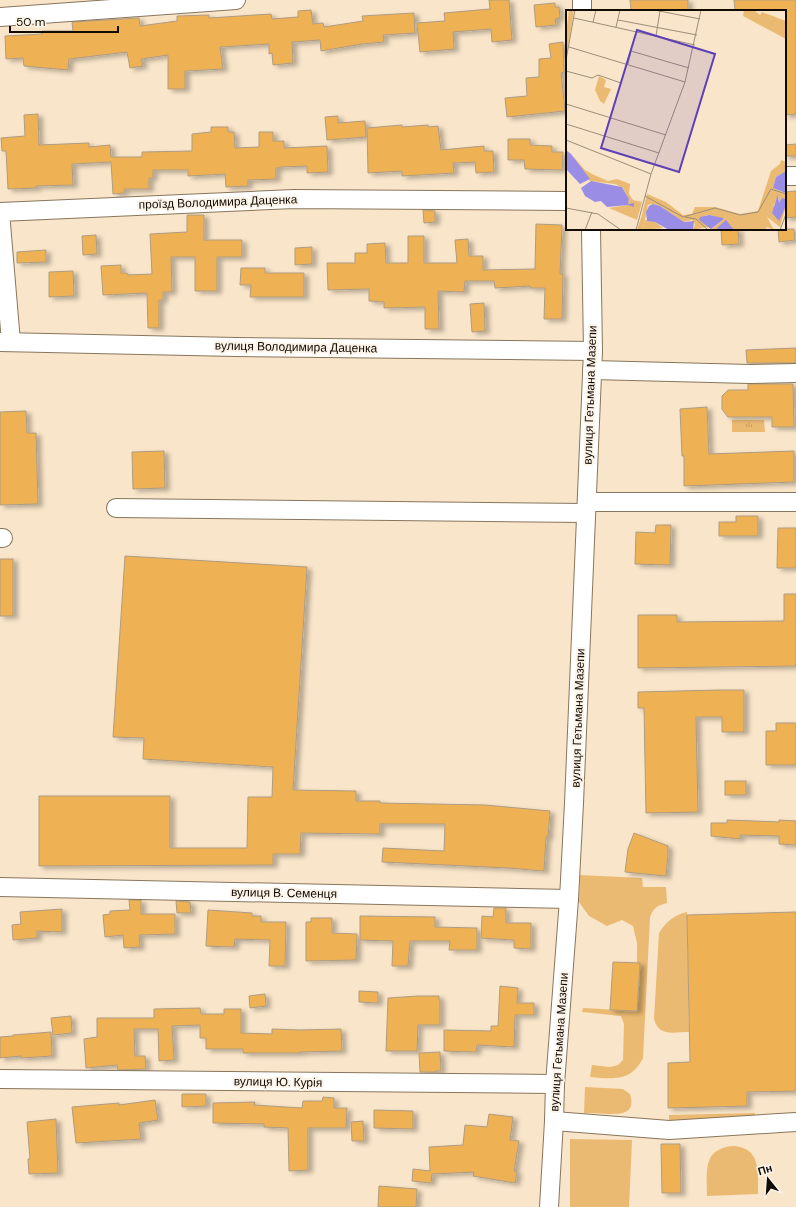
<svg xmlns="http://www.w3.org/2000/svg" width="796" height="1207" font-family="'DM Sans',sans-serif">
<defs>
<pattern id="park-tufts" width="24" height="20" patternUnits="userSpaceOnUse"><rect width="24" height="20" fill="#ebba72"/><path d="M3 7l-1-3M5 7V3M7 7l1-3M15 17l-1-3M17 17v-4M19 17l1-3" fill="none" stroke="#c89f61"/></pattern>
<filter id="shadow"><feDropShadow dx="4.5" dy="2.5" stdDeviation="2" flood-color="#0004"/></filter>
</defs>
<rect width="100%" height="100%" fill="#f9e5c9"/>
<g fill="#ebba72">
<path d="M 580,875 L 642,878 L 643,887 L 666,887 L 667,903 C 657,906 654,907 650,917 L 643,1058 C 631,1082 613,1079 590,1077 L 592,1065 L 610,1067 L 618,1065 L 623,1060 L 624,1024 L 621,1016 L 582,1012 L 583,1008 L 637,1011 L 640,964 L 637,963 L 637,943 L 633,926 L 622,920 L 607,926 L 589,916 L 579,902 Z"/>
<path d="M 687,912 L 689,1032 C 673,1032 659,1037 654,1019 L 659,933 C 666,922 674,915 687,912 Z"/>
<path d="M 585,1087 L 623,1089 L 630,1094 C 636,1114 622,1114 607,1114 C 600,1113 592,1113 584,1113 Z"/>
<path d="M 755,1113 L 755,1124 L 669,1124 L 669,1115 Z"/>
<path d="M 570,1139 L 632,1140 L 629,1207 L 570,1207 Z"/>
<path d="M 734,1146 C 737,1146 740,1147 743,1148 C 761,1154 758,1179 758,1194 L 707,1196 C 707,1171 702,1148 734,1146 Z"/>
</g>
<path fill="url(#park-tufts)" d="M 732,420 L 764,420 L 765,432 L 732,432 Z"/>
<g fill="#eeb255" stroke="#af9c82" filter="url(#shadow)">
<path d="M 489,0 L 509,0 L 512,40 L 492,42 L 491,29 L 453,32 L 454,49 L 420,52 L 417,23 L 445,21 L 444,13 L 490,9 Z"/>
<path d="M 630,0 L 688,0 L 688,11 L 631,11 Z"/>
<path d="M 734,0 L 796,0 L 796,114 L 785,115 L 785,11 L 735,11 Z"/>
<path d="M 555,3 L 555,7 L 559,7 L 560,18 L 555,19 L 556,25 L 536,27 L 534,5 Z"/>
<path d="M 311,10 L 313,24 L 323,23 L 324,27 L 363,21 L 362,16 L 414,13 L 415,33 L 383,35 L 384,42 L 362,44 L 321,51 L 320,40 L 292,42 L 293,63 L 273,65 L 272,53 L 269,54 L 269,44 L 220,47 L 223,69 L 185,71 L 185,89 L 168,89 L 168,55 L 141,59 L 143,66 L 130,68 L 127,52 L 69,59 L 68,70 L 24,66 L 23,58 L 6,59 L 5,36 L 42,34 L 42,31 L 73,31 L 72,22 L 139,18 L 140,26 L 177,21 L 177,16 L 209,15 L 209,18 L 271,14 L 272,19 L 298,17 L 298,11 Z"/>
<path d="M 563,42 L 564,72 L 561,73 L 565,111 L 507,117 L 505,98 L 527,96 L 526,78 L 539,77 L 539,59 L 551,58 L 549,44 Z"/>
<path d="M 38,114 L 39,145 L 89,143 L 89,147 L 110,145 L 111,157 L 142,157 L 142,152 L 192,151 L 192,134 L 211,132 L 211,127 L 228,127 L 228,132 L 234,132 L 235,148 L 259,147 L 259,132 L 273,132 L 273,141 L 284,141 L 284,148 L 327,146 L 328,172 L 307,173 L 307,166 L 280,167 L 280,168 L 276,168 L 276,179 L 248,180 L 248,186 L 226,187 L 225,174 L 188,176 L 188,170 L 153,170 L 153,178 L 149,178 L 149,189 L 124,189 L 124,193 L 113,194 L 111,162 L 72,164 L 73,185 L 36,186 L 36,188 L 8,189 L 6,151 L 2,151 L 1,138 L 25,136 L 24,115 Z"/>
<path d="M 338,116 L 338,123 L 365,121 L 366,137 L 327,140 L 325,117 Z"/>
<path d="M 402,125 L 402,127 L 428,125 L 428,127 L 438,126 L 441,150 L 484,146 L 484,151 L 493,151 L 494,172 L 476,173 L 475,162 L 453,163 L 454,173 L 402,176 L 402,171 L 368,173 L 367,128 Z"/>
<path d="M 508,139 L 530,139 L 530,145 L 552,146 L 552,152 L 563,152 L 562,170 L 525,169 L 524,160 L 508,160 Z"/>
<path d="M 796,144 L 796,156 L 785,156 L 785,145 Z"/>
<path d="M 796,191 L 796,217 L 785,218 L 785,192 Z"/>
<path d="M 423,210 L 435,211 L 435,222 L 424,223 Z"/>
<path d="M 187,215 L 204,215 L 204,240 L 242,240 L 242,257 L 217,257 L 217,291 L 195,291 L 195,257 L 171,257 L 172,292 L 163,292 L 163,300 L 159,300 L 159,328 L 148,328 L 147,293 L 103,295 L 101,266 L 121,265 L 121,273 L 127,273 L 128,275 L 152,274 L 150,234 L 187,232 Z"/>
<path d="M 536,224 L 562,225 L 560,274 L 563,274 L 562,319 L 544,319 L 545,288 L 530,288 L 530,286 L 495,288 L 494,281 L 465,281 L 464,292 L 438,291 L 439,329 L 425,329 L 425,307 L 384,308 L 384,302 L 369,301 L 369,289 L 328,290 L 327,263 L 355,263 L 355,253 L 367,253 L 367,244 L 385,243 L 386,263 L 408,263 L 408,236 L 424,236 L 424,263 L 457,263 L 455,240 L 468,239 L 469,256 L 483,256 L 483,270 L 535,269 Z"/>
<path d="M 721,229 L 738,229 L 739,244 L 722,245 Z"/>
<path d="M 778,229 L 794,229 L 795,240 L 779,242 Z"/>
<path d="M 96,235 L 97,254 L 83,255 L 82,236 Z"/>
<path d="M 312,247 L 312,264 L 295,265 L 295,248 Z"/>
<path d="M 46,250 L 46,262 L 17,263 L 17,252 Z"/>
<path d="M 241,268 L 265,268 L 265,273 L 304,273 L 304,297 L 250,297 L 251,285 L 240,285 Z"/>
<path d="M 73,271 L 74,296 L 49,297 L 49,272 Z"/>
<path d="M 484,303 L 485,331 L 472,332 L 470,304 Z"/>
<path d="M 796,348 L 796,363 L 747,363 L 746,350 Z"/>
<path d="M 748,384 L 793,384 L 794,427 L 772,427 L 772,417 L 728,417 L 722,409 L 722,396 L 728,390 L 748,390 Z"/>
<path d="M 707,407 L 709,454 L 794,451 L 794,482 L 684,486 L 684,456 L 682,456 L 680,409 Z"/>
<path d="M 26,411 L 27,433 L 36,433 L 38,504 L 0,505 L 0,412 Z"/>
<path d="M 164,451 L 165,488 L 133,489 L 132,452 Z"/>
<path d="M 736,516 L 758,516 L 758,536 L 719,536 L 719,522 L 736,522 Z"/>
<path d="M 656,525 L 671,525 L 670,565 L 635,564 L 636,532 L 655,533 Z"/>
<path d="M 778,528 L 796,528 L 796,568 L 777,568 Z"/>
<path d="M 125,556 L 307,567 L 293,790 L 356,791 L 356,801 L 380,801 L 380,803 L 485,805 L 550,811 L 548,837 L 546,837 L 544,871 L 509,868 L 382,862 L 383,848 L 444,851 L 445,824 L 380,824 L 380,834 L 301,833 L 300,854 L 273,854 L 273,865 L 39,866 L 39,796 L 170,796 L 170,848 L 247,848 L 248,797 L 272,797 L 273,767 L 143,759 L 144,738 L 113,737 Z"/>
<rect x="0" y="559" width="13" height="57"/>
<path d="M 784,594 L 796,594 L 796,666 L 638,668 L 638,615 L 677,615 L 677,622 L 784,621 Z"/>
<path d="M 719,690 L 744,690 L 744,732 L 722,732 L 722,717 L 696,717 L 698,812 L 646,813 L 644,708 L 638,708 L 638,692 Z"/>
<path d="M 776,723 L 796,723 L 796,765 L 766,765 L 766,731 L 776,731 Z"/>
<rect x="725" y="781" width="21" height="14"/>
<path d="M 727,820 L 779,822 L 779,820 L 796,821 L 796,845 L 779,844 L 779,836 L 740,835 L 740,839 L 711,836 L 711,823 L 727,823 Z"/>
<path d="M 634,833 L 668,846 L 668,853 L 666,876 L 625,872 L 628,849 Z"/>
<path d="M 129,900 L 141,900 L 141,914 L 175,914 L 175,934 L 139,935 L 140,947 L 124,948 L 123,935 L 105,937 L 103,915 L 110,914 L 110,911 L 130,910 Z"/>
<path d="M 176,901 L 190,902 L 191,913 L 177,913 Z"/>
<path d="M 494,908 L 506,908 L 506,923 L 531,923 L 531,949 L 514,948 L 514,940 L 481,938 L 482,916 L 493,917 Z"/>
<path d="M 62,909 L 62,932 L 37,931 L 37,938 L 13,940 L 12,925 L 21,924 L 20,912 Z"/>
<path d="M 208,910 L 252,913 L 252,916 L 261,916 L 261,922 L 286,922 L 285,966 L 269,966 L 270,940 L 235,939 L 234,947 L 206,946 Z"/>
<path d="M 796,912 L 796,1091 L 747,1092 L 747,1106 L 668,1108 L 668,1063 L 690,1062 L 687,915 Z"/>
<path d="M 360,916 L 435,917 L 435,927 L 477,928 L 477,950 L 449,950 L 450,941 L 410,941 L 408,966 L 392,966 L 393,941 L 360,940 Z"/>
<path d="M 311,918 L 332,918 L 332,933 L 357,934 L 356,960 L 306,961 L 306,922 L 311,922 Z"/>
<path d="M 613,962 L 640,963 L 637,1011 L 610,1010 Z"/>
<path d="M 500,986 L 518,988 L 517,1003 L 534,1003 L 534,1015 L 515,1015 L 514,1047 L 477,1045 L 476,1052 L 444,1051 L 444,1030 L 491,1031 L 491,1026 L 498,1026 Z"/>
<path d="M 359,991 L 378,992 L 378,1003 L 359,1002 Z"/>
<path d="M 265,994 L 266,1006 L 250,1008 L 249,996 Z"/>
<path d="M 418,996 L 439,996 L 439,1000 L 440,1000 L 440,1025 L 418,1025 L 417,1051 L 386,1051 L 388,998 Z"/>
<path d="M 200,1008 L 201,1014 L 224,1014 L 224,1009 L 241,1009 L 241,1033 L 272,1034 L 272,1029 L 300,1030 L 341,1029 L 342,1051 L 300,1052 L 300,1053 L 243,1053 L 243,1049 L 206,1049 L 206,1038 L 200,1038 L 200,1025 L 172,1026 L 174,1060 L 159,1061 L 158,1029 L 134,1029 L 135,1056 L 145,1056 L 146,1069 L 118,1070 L 117,1065 L 86,1068 L 84,1039 L 97,1037 L 97,1018 L 154,1018 L 154,1009 Z"/>
<path d="M 71,1016 L 72,1033 L 53,1035 L 51,1018 Z"/>
<path d="M 51,1032 L 52,1056 L 21,1058 L 21,1056 L 0,1058 L 0,1037 L 13,1036 L 13,1035 Z"/>
<path d="M 440,1052 L 441,1071 L 436,1071 L 436,1072 L 420,1072 L 419,1053 Z"/>
<path d="M 182,1094 L 206,1094 L 206,1106 L 182,1107 Z"/>
<path d="M 323,1097 L 334,1098 L 334,1108 L 347,1108 L 346,1128 L 308,1128 L 308,1170 L 289,1171 L 288,1128 L 264,1127 L 264,1124 L 213,1123 L 213,1103 L 255,1102 L 254,1105 L 302,1108 L 303,1101 L 322,1101 Z"/>
<path d="M 155,1100 L 158,1120 L 139,1123 L 141,1139 L 76,1143 L 72,1107 L 119,1103 L 119,1105 Z"/>
<path d="M 374,1110 L 413,1111 L 413,1129 L 374,1128 Z"/>
<path d="M 489,1114 L 513,1117 L 510,1140 L 519,1141 L 514,1171 L 517,1172 L 515,1183 L 473,1176 L 474,1172 L 432,1174 L 431,1183 L 412,1181 L 413,1169 L 430,1171 L 429,1147 L 463,1145 L 465,1125 L 487,1127 Z"/>
<path d="M 56,1119 L 58,1173 L 29,1174 L 28,1159 L 30,1159 L 27,1122 Z"/>
<path d="M 363,1121 L 364,1141 L 352,1141 L 351,1122 Z"/>
<path d="M 661,1144 L 680,1144 L 681,1193 L 662,1193 Z"/>
<path d="M 379,1186 L 417,1189 L 416,1207 L 378,1207 Z"/>
</g>
<g fill="none" stroke-linecap="round" stroke-linejoin="round">
<g stroke="#88765c" stroke-width="20">
<g id="minor">
<path d="M 582,0 L 582,11"/>
<path d="M 0,17 L 236,0"/>
<path d="M 785,176 L 796,176"/>
<path d="M 0,342 L 236,347 L 593,351"/>
<path d="M 11,342 L 0,212 L 294,199 L 567,201"/>
<path d="M 592,370 L 750,374 L 796,373"/>
<path d="M 587,502 L 796,502"/>
<path d="M 116,508 L 586,513"/>
<path d="M 0,538 L 3,538"/>
<path d="M 0,887 L 569,899"/>
<path d="M 0,1079 L 555,1084"/>
<path d="M 554,1121 L 669,1130 L 796,1122"/>
<path d="M 549,1207 L 554,1121 L 555,1084 L 569,899 L 574,803 L 593,351 L 591,229"/>
</g>
</g>
<use href="#minor" stroke="#fff" stroke-width="18"/>
</g>
<g text-anchor="middle" dominant-baseline="central" stroke-width="4" stroke-linejoin="round" paint-order="stroke">
<g font-size="12" fill="#110b03" stroke="#fcf4e9">
<text transform="translate(218 202) rotate(-2)">проїзд Володимира Даценка</text>
<text transform="translate(296 347) rotate(1)">вулиця Володимира Даценка</text>
<text transform="translate(590 395) rotate(-88)">вулиця Гетьмана Мазепи</text>
<text transform="translate(578 718) rotate(-88)">вулиця Гетьмана Мазепи</text>
<text transform="translate(284 893) rotate(1)">вулиця В. Семенця</text>
<text transform="translate(559 1042) rotate(-86)">вулиця Гетьмана Мазепи</text>
<text transform="translate(278 1082) rotate(1)">вулиця Ю. Курія</text>
</g>
</g>
<g transform="translate(566 10)">
<rect width="220" height="220" fill="#f9e5c9"/>
<path d="M 178,0 L 188,0 L 194,5 L 196,2 L 220,11 L 220,29 L 177,6 ZM 5,144 L 19,160 L 28,165 L 42,171 L 51,169 L 64,174 L 63,184 L 67,190 L 76,192 L 71,210 L 43,198 L 61,195 L 63,190 L 57,178 L 49,174 L 24,171 ZM 215,150 L 220,152 L 220,161 L 210,167 L 207,178 L 220,183 L 220,189 L 213,194 L 213,186 L 201,207 L 208,220 L 201,217 L 199,220 L 168,220 L 160,212 L 151,220 L 140,217 L 127,220 L 129,214 L 126,210 L 118,212 L 94,196 L 87,194 L 81,195 L 76,204 L 81,184 L 100,192 L 117,205 L 126,204 L 129,197 L 149,197 L 174,204 L 192,201 L 205,161 L 214,154 ZM 139,205 L 142,205 L 158,209 L 147,218 ZM 79,210 L 89,212 L 97,218 L 76,220 Z" fill="#ebba72" fill-rule="evenodd"/>
<path d="M 3,0 L 8,0 L 0,50 L 0,23 ZM 33,66 L 40,70 L 38,77 L 45,79 L 38,94 L 34,91 L 29,80 ZM 82,195 L 78,214 L 76,220 L 71,220 L 79,196 ZM 204,196 L 209,196 L 208,200 L 214,208 L 220,196 L 214,217 L 201,207 L 200,199 Z" fill="#ebba72"/>
<path d="M 0,140 L 5,144 L 24,169 L 14,174 L 0,159 ZM 220,161 L 220,183 L 207,178 L 210,167 ZM 25,171 L 56,177 L 63,189 L 62,194 L 68,193 L 68,197 L 62,195 L 41,197 L 35,191 L 29,192 L 19,186 L 15,178 ZM 212,184 L 213,193 L 216,188 L 220,189 L 220,196 L 213,211 L 206,203 ZM 87,194 L 94,196 L 118,212 L 128,211 L 127,220 L 103,220 L 89,212 L 81,211 L 80,202 L 83,196 ZM 143,205 L 157,208 L 158,209 L 145,219 L 133,210 L 134,207 ZM 160,210 L 168,220 L 151,220 L 151,218 Z" fill="#9a8de6"/>
<path fill="none" stroke="#9c8e7a" stroke-width="1" d="M 88,0 L 134,9M 8,8 L 129,35M 52,10 L 131,25M 27,12 L 30,0M 50,17 L 54,0M 90,26 L 94,1M 3,37 L 119,72M 0,50 L 9,0M 62,54 L 65,41 L 123,58M 0,61 L 26,68 L 32,65 L 55,73M 0,94 L 100,125M 0,114 L 93,143M 0,130 L 85,164M 79,186 L 117,207 L 149,198 L 174,205 L 192,202 L 205,179 L 220,184M 0,198 L 32,204 L 55,220M 119,207 L 130,209 L 142,220M 19,220 L 26,202M 70,220 L 85,164 L 119,72 L 135,0M 214,220 L 220,204"/>
<path fill="#5e3fb8" fill-opacity="0.15" stroke="#5e3fb8" stroke-width="2" d="M 71,20 L 149,44 L 113,162 L 35,138 Z"/>
<rect width="220" height="220" fill="none" stroke="#110b03" stroke-width="2"/>
</g>
<g transform="translate(768 1179) rotate(343)" stroke="#fcf4e9" stroke-width="3" paint-order="stroke">
<path d="M0-3L7 15L0 10L-7 15Z" fill="#110b03"/>
<text y="-6" font-size="11" font-weight="bold" text-anchor="middle" fill="#110b03">Пн</text>
</g>
<path d="M10 26v6h108v-6" fill="none" stroke="#110b03" stroke-width="2"/>
<text x="16" y="26" font-size="12" fill="#110b03" stroke="#fcf4e9" stroke-width="3" paint-order="stroke">50 m</text>
</svg>
